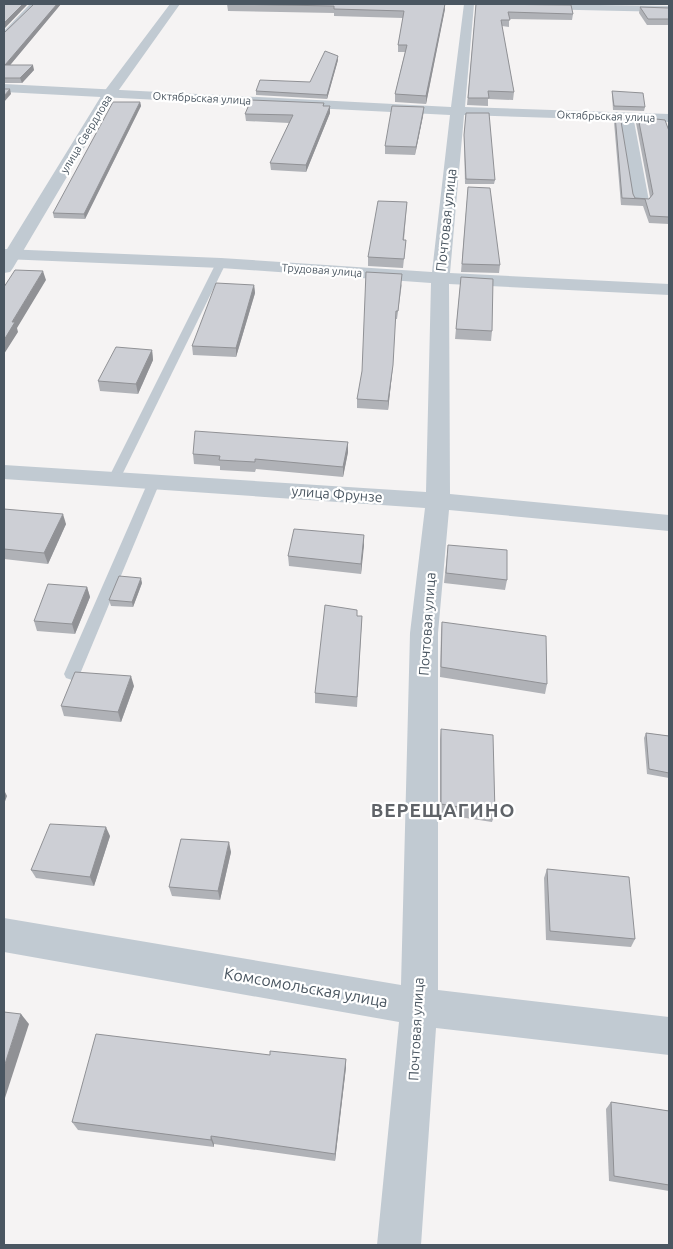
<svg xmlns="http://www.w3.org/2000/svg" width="673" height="1249" font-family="Ubuntu,sans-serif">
<rect width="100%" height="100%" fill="#f5f3f3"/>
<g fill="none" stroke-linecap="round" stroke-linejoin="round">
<g fill="#c1cad2" fill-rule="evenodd">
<path d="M 30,4 L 36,4 L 4,36 L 4,31 Z"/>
<path d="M 221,260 L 226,263 L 120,479 L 114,483 L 109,482 L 108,479 L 216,263 Z"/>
<path d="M 154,478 L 160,482 L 80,674 L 78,678 L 72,680 L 66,678 L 64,674 L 148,482 Z"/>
</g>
<g fill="#c1cad2" fill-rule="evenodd">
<path d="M 464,4 L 474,4 L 465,107 L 669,114 L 669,122 L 634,121 L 649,201 L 647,204 L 635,204 L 633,201 L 620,120 L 464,115 L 450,273 L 669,284 L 669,295 L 449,284 L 450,494 L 669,515 L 669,531 L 449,510 L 438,633 L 438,990 L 669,1017 L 669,1055 L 436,1028 L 421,1245 L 377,1245 L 399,1022 L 4,952 L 4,918 L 401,985 L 410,633 L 425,508 L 4,479 L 4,465 L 426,492 L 431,283 L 221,268 L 4,259 L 4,249 L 221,258 L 432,272 L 450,115 L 4,92 L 4,84 L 451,107 Z"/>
<path d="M 530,4 L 669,6 L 669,12 L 534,9 L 530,8 L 529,6 Z"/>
</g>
<path fill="#c1cad2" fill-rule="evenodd" d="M 170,4 L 180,4 L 116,94 L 13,268 L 10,272 L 4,273 L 4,254 L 103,93 Z"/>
</g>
<g fill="#b0b2b7">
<path d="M 61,4 L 10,65 L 34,70 L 22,83 L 4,83 L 4,33 Z"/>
<path d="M 227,4 L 445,4 L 445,9 L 426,104 L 395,102 L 395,94 L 405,52 L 398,52 L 398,45 L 403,18 L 334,16 L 334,13 L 228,11 Z"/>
<path d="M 476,4 L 573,14 L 572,20 L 509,19 L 509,27 L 502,26 L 514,92 L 513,100 L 488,99 L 488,106 L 467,105 Z"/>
<path d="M 640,7 L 669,8 L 669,25 L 647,25 L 639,13 Z"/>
<path d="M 338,60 L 327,99 L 256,95 L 256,91 L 310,82 Z"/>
<path d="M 612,91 L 645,107 L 644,111 L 613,110 L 612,95 Z"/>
<path d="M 140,102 L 141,106 L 85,219 L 54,218 L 53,213 Z"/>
<path d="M 324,103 L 324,106 L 330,113 L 306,172 L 271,170 L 270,163 L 289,123 L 246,121 L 245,114 Z"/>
<path d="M 424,107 L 423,116 L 415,155 L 385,154 L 385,146 Z"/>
<path d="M 466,113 L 495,180 L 494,184 L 465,184 L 464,139 Z"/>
<path d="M 615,115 L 633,194 L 635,198 L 649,199 L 650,197 L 636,123 L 638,117 L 669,131 L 669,224 L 649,223 L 643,206 L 621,205 L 614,122 Z"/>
<path d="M 468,187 L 500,265 L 499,273 L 461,272 Z"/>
<path d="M 407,202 L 404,240 L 406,240 L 403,268 L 368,266 L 368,257 Z"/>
<path d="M 461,277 L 492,331 L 491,341 L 455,339 Z"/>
<path d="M 402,283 L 397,319 L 395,319 L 392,374 L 388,410 L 357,408 L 357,399 Z"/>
<path d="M 254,285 L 255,293 L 236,357 L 193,355 L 192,346 Z"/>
<path d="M 152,350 L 153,360 L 138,394 L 100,391 L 98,381 Z"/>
<path d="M 348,442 L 348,452 L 343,477 L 256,469 L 255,472 L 220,470 L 220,466 L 194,464 L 193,454 Z"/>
<path d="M 4,509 L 66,524 L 48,564 L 4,559 Z"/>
<path d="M 364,535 L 361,574 L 289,566 L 288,556 Z"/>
<path d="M 447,555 L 507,580 L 505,590 L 444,583 Z"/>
<path d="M 142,583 L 133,607 L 111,606 L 109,600 Z"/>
<path d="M 87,587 L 90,597 L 75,634 L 37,631 L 34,621 Z"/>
<path d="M 357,610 L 357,616 L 362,616 L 357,707 L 315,703 L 315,693 Z"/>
<path d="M 442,622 L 547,684 L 545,694 L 440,677 L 441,632 Z"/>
<path d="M 134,686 L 121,722 L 64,716 L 61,706 Z"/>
<path d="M 441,729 L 495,813 L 492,822 L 440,814 L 440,739 Z"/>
<path d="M 646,733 L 669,736 L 669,778 L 647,774 L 644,738 Z"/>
<path d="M 110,836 L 94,886 L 36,878 L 31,870 Z"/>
<path d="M 231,852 L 220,900 L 172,896 L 169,887 Z"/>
<path d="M 547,869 L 635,939 L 631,947 L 546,940 L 544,878 Z"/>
<path d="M 270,1055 L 346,1059 L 346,1067 L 335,1161 L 214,1144 L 214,1147 L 78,1130 L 72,1122 Z"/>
<path d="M 611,1102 L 669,1111 L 669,1191 L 609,1181 L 606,1109 Z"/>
</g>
<g fill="#909195">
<path d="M 23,4 L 28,4 L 4,29 L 4,23 Z"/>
<path d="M 57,4 L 61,4 L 6,70 L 5,65 Z"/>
<path d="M 445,4 L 445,9 L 426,104 L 426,96 Z"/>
<path d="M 338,56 L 338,60 L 327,99 L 327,95 Z"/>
<path d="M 33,65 L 34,70 L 22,83 L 20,78 Z"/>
<path d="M 10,89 L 11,94 L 4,102 L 4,96 Z"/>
<path d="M 140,102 L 141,106 L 85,219 L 84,214 Z"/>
<path d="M 330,106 L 330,113 L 306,172 L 306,165 Z"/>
<path d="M 424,107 L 423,116 L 415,155 L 416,147 Z"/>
<path d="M 43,271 L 46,280 L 17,328 L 18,332 L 4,354 L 4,340 L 12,322 Z"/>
<path d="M 254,285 L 255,293 L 236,357 L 236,348 Z"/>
<path d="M 152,350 L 153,360 L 138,394 L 136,384 Z"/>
<path d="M 393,365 L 388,410 L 388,401 Z"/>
<path d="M 348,442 L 348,452 L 343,477 L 343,467 Z"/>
<path d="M 63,514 L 66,524 L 48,564 L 44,553 Z"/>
<path d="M 364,535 L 364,546 L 361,574 L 361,564 Z"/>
<path d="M 141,578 L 142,583 L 133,607 L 132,602 Z"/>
<path d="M 87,587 L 90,597 L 75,634 L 72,624 Z"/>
<path d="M 131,676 L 134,686 L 121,722 L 118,712 Z"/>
<path d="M 4,790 L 7,796 L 4,804 Z"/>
<path d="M 106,827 L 110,836 L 94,886 L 90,877 Z"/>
<path d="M 229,842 L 231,852 L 220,900 L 218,891 Z"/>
<path d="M 21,1014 L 29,1024 L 4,1101 L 4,1067 Z"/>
<path d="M 346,1059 L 346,1067 L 335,1161 L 335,1154 Z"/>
<path d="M 211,1136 L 214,1144 L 214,1147 L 211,1140 Z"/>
</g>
<g fill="#cdcfd5" stroke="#909195">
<path d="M 4,4 L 23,4 L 4,23 Z"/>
<path d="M 34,4 L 57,4 L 5,65 L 33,65 L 20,78 L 4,78 L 4,33 Z"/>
<path d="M 227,4 L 445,4 L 426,96 L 395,94 L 407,45 L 398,45 L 404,11 L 334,9 L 334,6 Z"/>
<path d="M 476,4 L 571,5 L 573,14 L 508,12 L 510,20 L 501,20 L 514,92 L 488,91 L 489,98 L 468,98 Z"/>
<path d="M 640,7 L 669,8 L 669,19 L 648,19 Z"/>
<path d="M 325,51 L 338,56 L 327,95 L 256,91 L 260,80 L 310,82 Z"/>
<path d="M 4,89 L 10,89 L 4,96 Z"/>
<path d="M 612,91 L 643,93 L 645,107 L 614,106 Z"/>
<path d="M 251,100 L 324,103 L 323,106 L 330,106 L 306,165 L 270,163 L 293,115 L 245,114 Z"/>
<path d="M 113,102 L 140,102 L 84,214 L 53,213 Z"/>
<path d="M 392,106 L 424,107 L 416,147 L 385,146 Z"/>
<path d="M 466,113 L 489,113 L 495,180 L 466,179 L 464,135 Z"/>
<path d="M 615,115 L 620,115 L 633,194 L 635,198 L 649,199 L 653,194 L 638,117 L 665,120 L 669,131 L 669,217 L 650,216 L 645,199 L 622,198 Z"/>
<path d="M 468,187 L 490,188 L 500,265 L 462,264 Z"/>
<path d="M 378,201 L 407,202 L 403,240 L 406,240 L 404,259 L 368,257 Z"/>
<path d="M 15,270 L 43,271 L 12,322 L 15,322 L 4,340 L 4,287 Z"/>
<path d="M 366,272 L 402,274 L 398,311 L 396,311 L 393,365 L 388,401 L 357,399 L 362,371 Z"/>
<path d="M 461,277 L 493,279 L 492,331 L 456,329 Z"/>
<path d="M 216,283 L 254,285 L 236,348 L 192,346 Z"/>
<path d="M 116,347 L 152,350 L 136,384 L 98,381 Z"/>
<path d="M 195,431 L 348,442 L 343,467 L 255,459 L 255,462 L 219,460 L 220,456 L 193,454 Z"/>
<path d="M 4,509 L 63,514 L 44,553 L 4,549 Z"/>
<path d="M 294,529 L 364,535 L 361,564 L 288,556 Z"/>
<path d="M 448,545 L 507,550 L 507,580 L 446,573 Z"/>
<path d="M 119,576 L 141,578 L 132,602 L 109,600 Z"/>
<path d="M 48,584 L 87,587 L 72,624 L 34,621 Z"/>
<path d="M 325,605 L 357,610 L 357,616 L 362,616 L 357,697 L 315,693 Z"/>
<path d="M 442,622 L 546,636 L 547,684 L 441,667 Z"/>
<path d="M 75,672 L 131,676 L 118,712 L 61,706 Z"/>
<path d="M 441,729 L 493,735 L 495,813 L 441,804 Z"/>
<path d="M 646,733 L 669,736 L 669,773 L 649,769 Z"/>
<path d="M 50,824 L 106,827 L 90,877 L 31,870 Z"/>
<path d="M 181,839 L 229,842 L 218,891 L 169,887 Z"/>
<path d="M 547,869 L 629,877 L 635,939 L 550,931 Z"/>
<path d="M 4,1012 L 21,1014 L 4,1067 Z"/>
<path d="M 96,1034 L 270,1055 L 270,1051 L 346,1059 L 335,1154 L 211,1136 L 211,1140 L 72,1122 Z"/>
<path d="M 611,1102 L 669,1111 L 669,1185 L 614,1176 Z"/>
</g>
<g text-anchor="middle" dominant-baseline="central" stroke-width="4.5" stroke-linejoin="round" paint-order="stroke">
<g font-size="11" fill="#4a5661" stroke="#fff">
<text transform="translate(202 98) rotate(3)">Октябрьская улица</text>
<text transform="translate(606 116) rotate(2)">Октябрьская улица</text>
<text transform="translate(86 134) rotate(-59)">улица Свердлова</text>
<text transform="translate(322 270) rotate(4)">Трудовая улица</text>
</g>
<g font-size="14" fill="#4a5661" stroke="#fff">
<text transform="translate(446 220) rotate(-84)">Почтовая улица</text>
<text transform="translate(337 494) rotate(4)">улица Фрунзе</text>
<text transform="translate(427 624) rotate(-86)">Почтовая улица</text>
<text transform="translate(416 1029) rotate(-87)">Почтовая улица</text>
</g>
<g font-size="16" fill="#4a5661" stroke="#fff">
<text transform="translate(306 987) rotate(10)">Комсомольская улица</text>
</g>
<g font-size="19" font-weight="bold" letter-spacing="1" fill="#5f6368" stroke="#fff">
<text x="443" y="810">ВЕРЕЩАГИНО</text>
</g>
</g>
<rect width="673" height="1249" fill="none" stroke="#4a5661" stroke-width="10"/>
</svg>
